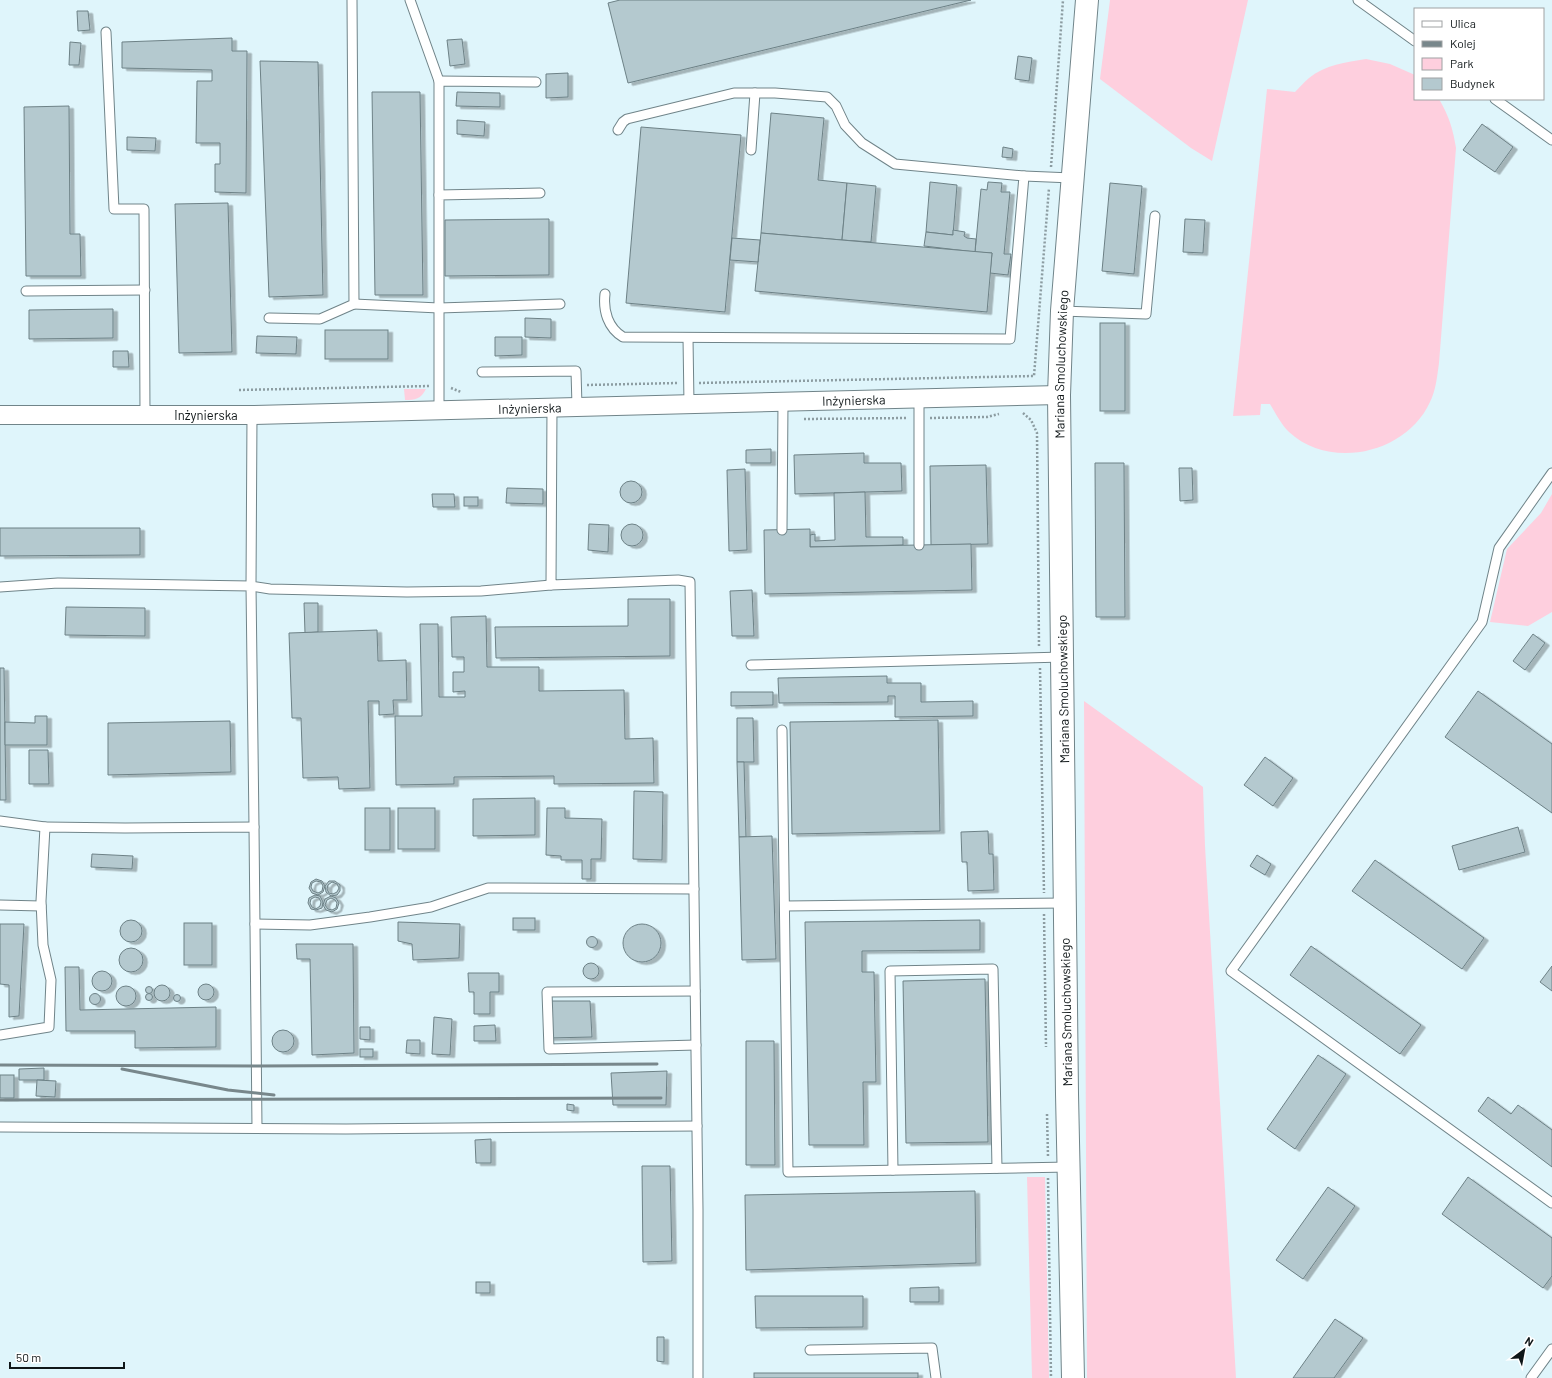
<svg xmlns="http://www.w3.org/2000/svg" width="1552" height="1378" font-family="Barlow,sans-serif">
<defs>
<filter id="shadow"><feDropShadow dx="4.5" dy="2.5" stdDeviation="0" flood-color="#0004"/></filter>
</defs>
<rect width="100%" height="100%" fill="#dff5fb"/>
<g fill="#fecfde">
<path d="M 1110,0 L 1248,0 L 1212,161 L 1191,148 L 1100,79 Z"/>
<path d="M 1366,59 L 1390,64 L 1415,75 L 1415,99 L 1439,99 C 1449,116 1453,129 1456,148 L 1439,363 C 1437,377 1436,390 1430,402 C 1407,453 1331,471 1289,432 C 1281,424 1276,414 1270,404 L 1261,404 L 1260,415 L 1233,416 L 1267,89 L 1295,92 C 1300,87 1304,82 1309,78 C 1325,65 1346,62 1366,59 Z"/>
<path d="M 404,389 L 426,389 C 421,399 415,400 405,400 Z"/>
<path d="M 1552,494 L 1552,612 L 1528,626 L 1490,622 L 1507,549 L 1541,513 Z"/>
<path d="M 1084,701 L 1203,787 L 1205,846 L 1236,1378 L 1087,1378 Z"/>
<path d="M 1027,1177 L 1045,1177 L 1049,1378 L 1032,1378 Z"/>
</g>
<g fill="#b4c9cf" stroke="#6d8186" fill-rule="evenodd" filter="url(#shadow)">
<path d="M 620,0 L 971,0 L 628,83 L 608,3 Z"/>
<path d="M 77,11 L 88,11 L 90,30 L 78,31 Z"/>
<path d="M 232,38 L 232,51 L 247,51 L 246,193 L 215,192 L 215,164 L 220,164 L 220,143 L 196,143 L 197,81 L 212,81 L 212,70 L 122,68 L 122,42 Z"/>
<path d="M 462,39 L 465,64 L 450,66 L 447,40 Z"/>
<path d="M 70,42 L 81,43 L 79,65 L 69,65 Z"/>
<path d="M 1018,56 L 1032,58 L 1029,81 L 1015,79 Z"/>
<path d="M 260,61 L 318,62 L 323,295 L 269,297 Z"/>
<path d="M 568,73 L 568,97 L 546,98 L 546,74 Z"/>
<path d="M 372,92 L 420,92 L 423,295 L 375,295 Z"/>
<path d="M 457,92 L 500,93 L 500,107 L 456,106 Z"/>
<path d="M 69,106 L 70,234 L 80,234 L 81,276 L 26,276 L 24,107 Z"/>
<path d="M 771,113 L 824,118 L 818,180 L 847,183 L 842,240 L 761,233 Z"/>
<path d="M 457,120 L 485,122 L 484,136 L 457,134 Z"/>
<path d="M 1482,124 L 1513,147 L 1495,172 L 1463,150 Z"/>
<path d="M 641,127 L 741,135 L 725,312 L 626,303 Z"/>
<path d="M 127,137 L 156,138 L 155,151 L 127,150 Z"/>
<path d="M 1003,147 L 1013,149 L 1012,158 L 1002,157 Z"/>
<path d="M 930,182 L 957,185 L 953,235 L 926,232 Z"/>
<path d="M 988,182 L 1002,183 L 1001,192 L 1010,192 L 1004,254 L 1011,254 L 1008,275 L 990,273 L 992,253 L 975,252 L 981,189 L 987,190 Z"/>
<path d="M 847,183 L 876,186 L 871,242 L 842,240 Z"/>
<path d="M 1110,183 L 1142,186 L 1134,274 L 1102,271 Z"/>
<path d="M 228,203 L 232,352 L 179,353 L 175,204 Z"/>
<path d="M 549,219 L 549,275 L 445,276 L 445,220 Z"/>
<path d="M 1185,219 L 1205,220 L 1203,253 L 1183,252 Z"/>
<path d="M 953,230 L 965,232 L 964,236 L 967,238 L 976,239 L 975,252 L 924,246 L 926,232 L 953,235 Z"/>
<path d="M 761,233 L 992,253 L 987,312 L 755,291 Z"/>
<path d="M 732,238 L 760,240 L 758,262 L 730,260 Z"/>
<path d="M 113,309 L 113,338 L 29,339 L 29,310 Z"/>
<path d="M 525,318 L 551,319 L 551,338 L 525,337 Z"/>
<rect x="1100" y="323" width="25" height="88"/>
<rect x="325" y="330" width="63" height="29"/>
<path d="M 257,336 L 297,337 L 296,354 L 256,353 Z"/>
<path d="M 495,337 L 522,337 L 522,355 L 495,356 Z"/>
<path d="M 113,351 L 128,351 L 129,367 L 113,367 Z"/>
<path d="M 771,449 L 771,463 L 746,463 L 746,450 Z"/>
<path d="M 864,453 L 864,463 L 901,463 L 902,491 L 795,494 L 794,455 Z"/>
<path d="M 1095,463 L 1124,463 L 1125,617 L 1096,617 Z"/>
<path d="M 986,465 L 988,544 L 931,545 L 930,466 Z"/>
<path d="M 1179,468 L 1192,468 L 1193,500 L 1180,501 Z"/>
<path d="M 745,469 L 747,550 L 729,551 L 727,470 Z"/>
<circle cx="631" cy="492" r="11"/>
<path d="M 507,488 L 543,489 L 543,504 L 506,503 Z"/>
<path d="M 865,492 L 866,537 L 903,537 L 903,545 L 810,547 L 810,535 L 815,534 L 815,541 L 835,540 L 834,493 Z"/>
<path d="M 432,494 L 454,494 L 455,507 L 433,507 Z"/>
<rect x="464" y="497" width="14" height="9"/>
<circle cx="632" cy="535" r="11"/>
<path d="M 589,524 L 609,525 L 608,552 L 588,550 Z"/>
<path d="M 0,528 L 140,528 L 140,555 L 0,556 Z"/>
<path d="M 810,529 L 810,547 L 971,544 L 972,590 L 765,594 L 764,530 Z"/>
<path d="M 752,590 L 754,636 L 732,636 L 730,591 Z"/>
<path d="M 628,599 L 670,599 L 670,656 L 496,658 L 495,627 L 628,626 Z"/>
<path d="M 304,603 L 318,603 L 318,632 L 305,633 Z"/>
<path d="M 66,607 L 145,608 L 145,636 L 65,635 Z"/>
<path d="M 486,616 L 487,667 L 539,667 L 539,691 L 624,690 L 625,739 L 653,738 L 654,783 L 554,784 L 554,776 L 454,777 L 454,784 L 396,785 L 395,716 L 422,716 L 420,624 L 438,624 L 439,697 L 465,697 L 465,691 L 453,692 L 453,672 L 464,672 L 464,657 L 452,657 L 451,617 Z"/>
<path d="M 377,630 L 378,661 L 406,660 L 407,700 L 393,700 L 394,714 L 379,715 L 379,701 L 368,701 L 370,788 L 339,789 L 338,777 L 303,778 L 301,718 L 292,718 L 289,633 Z"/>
<path d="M 1533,634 L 1545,643 L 1525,670 L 1513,661 Z"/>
<path d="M 0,668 L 4,668 L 6,800 L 0,800 Z"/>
<path d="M 887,676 L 887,683 L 921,683 L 921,702 L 973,701 L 973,716 L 895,717 L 895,696 L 888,696 L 888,702 L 779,703 L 778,678 Z"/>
<path d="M 1478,691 L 1552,744 L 1552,813 L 1445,737 Z"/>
<path d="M 731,692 L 773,692 L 773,705 L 731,706 Z"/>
<path d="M 35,716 L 47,716 L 47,745 L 5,745 L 5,722 L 35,723 Z"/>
<path d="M 737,718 L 753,718 L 754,762 L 737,762 Z"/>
<path d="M 938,720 L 940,831 L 792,834 L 790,722 Z"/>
<path d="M 230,721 L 231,772 L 108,775 L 108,723 Z"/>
<path d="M 29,750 L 48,750 L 49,784 L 29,784 Z"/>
<path d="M 1265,757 L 1293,778 L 1273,806 L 1244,785 Z"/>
<path d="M 737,762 L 744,762 L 746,837 L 739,837 Z"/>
<path d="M 634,791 L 663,792 L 662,860 L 633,859 Z"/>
<path d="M 535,798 L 535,835 L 473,836 L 473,799 Z"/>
<rect x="365" y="808" width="25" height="42"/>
<rect x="398" y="808" width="37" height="41"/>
<path d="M 547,808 L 565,808 L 565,818 L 602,819 L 601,859 L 591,859 L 591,879 L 582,879 L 582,860 L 561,860 L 561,856 L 546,855 Z"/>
<path d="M 1518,827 L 1525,852 L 1459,870 L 1452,846 Z"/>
<path d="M 988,831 L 989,854 L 993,854 L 994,890 L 968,891 L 967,862 L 962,862 L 961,832 Z"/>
<path d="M 772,836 L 776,959 L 742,960 L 739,837 Z"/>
<path d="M 92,854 L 133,856 L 132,869 L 91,867 Z"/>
<path d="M 1257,855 L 1271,864 L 1265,875 L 1250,866 Z"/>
<path d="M 1375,860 L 1484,938 L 1462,969 L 1352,891 Z"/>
<path d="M 316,879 L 322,881 L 325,886 L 323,892 L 318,895 L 312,893 L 309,888 L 311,882 ZM 316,881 L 321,882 L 323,886 L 322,891 L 318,893 L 313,891 L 311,887 L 312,883 Z"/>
<path d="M 329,881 L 335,881 L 340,885 L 340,891 L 337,895 L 331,896 L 326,892 L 325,886 ZM 332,882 L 337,884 L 339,888 L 337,892 L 333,894 L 329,893 L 327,889 L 328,885 Z"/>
<path d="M 315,895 L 320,896 L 323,902 L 322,908 L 316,910 L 311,909 L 308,903 L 309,898 ZM 315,897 L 319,898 L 321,902 L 320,906 L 316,909 L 312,907 L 310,903 L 311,899 Z"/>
<path d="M 331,896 L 336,898 L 339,903 L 337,909 L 332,912 L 326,910 L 323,905 L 325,899 ZM 331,898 L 335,900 L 337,903 L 336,908 L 332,910 L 328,909 L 325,905 L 327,900 Z"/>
<rect x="513" y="918" width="22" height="12"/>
<circle cx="131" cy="931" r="11"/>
<path d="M 980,920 L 980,950 L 862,951 L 862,972 L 874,972 L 876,1082 L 863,1082 L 864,1145 L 809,1145 L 805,922 Z"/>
<path d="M 398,922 L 460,924 L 459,958 L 413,960 L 412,944 L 398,941 Z"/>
<rect x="184" y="923" width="28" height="42"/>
<path d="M 0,924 L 24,924 L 19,1016 L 9,1017 L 9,985 L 0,984 Z"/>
<circle cx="642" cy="943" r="19"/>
<circle cx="592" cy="942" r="5.5"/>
<path d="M 296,944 L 353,944 L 354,1053 L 312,1055 L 310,959 L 297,959 Z"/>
<path d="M 1311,946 L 1421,1025 L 1400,1054 L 1290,975 Z"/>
<circle cx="131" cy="960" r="12"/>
<circle cx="591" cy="971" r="8"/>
<path d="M 1552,966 L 1552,991 L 1540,982 Z"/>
<path d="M 65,967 L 79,967 L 80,1010 L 216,1007 L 216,1047 L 135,1048 L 135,1031 L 66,1031 Z"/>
<circle cx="102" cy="981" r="10"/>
<path d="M 468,973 L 499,973 L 499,992 L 490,992 L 490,1014 L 474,1014 L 474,992 L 469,992 Z"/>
<path d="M 985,979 L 988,1142 L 906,1143 L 903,981 Z"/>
<circle cx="206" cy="992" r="8"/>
<circle cx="162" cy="993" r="8"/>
<circle cx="126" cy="996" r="10"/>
<circle cx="149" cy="990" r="3.5"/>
<circle cx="95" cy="999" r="5.5"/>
<circle cx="149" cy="997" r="3.5"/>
<circle cx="177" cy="998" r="3.5"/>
<path d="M 549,1001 L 590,1001 L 592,1037 L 549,1038 Z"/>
<path d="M 434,1017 L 452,1019 L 450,1055 L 432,1054 Z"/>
<path d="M 495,1025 L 496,1041 L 474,1041 L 474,1026 Z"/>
<path d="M 360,1027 L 370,1027 L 370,1040 L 360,1039 Z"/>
<circle cx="283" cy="1041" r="11"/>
<path d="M 407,1040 L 420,1040 L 420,1054 L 406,1053 Z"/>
<path d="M 746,1041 L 774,1041 L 775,1165 L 746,1165 Z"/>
<rect x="360" y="1049" width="13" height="8"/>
<path d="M 1318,1055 L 1346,1074 L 1295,1149 L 1267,1129 Z"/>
<path d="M 44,1068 L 44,1080 L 19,1080 L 19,1069 Z"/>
<path d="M 667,1071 L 666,1105 L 613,1105 L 611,1073 Z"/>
<rect x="0" y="1075" width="14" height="23"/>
<path d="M 37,1080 L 56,1081 L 55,1097 L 36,1096 Z"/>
<path d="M 1488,1097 L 1511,1114 L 1518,1105 L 1552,1130 L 1552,1167 L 1478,1111 Z"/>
<path d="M 567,1104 L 574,1105 L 574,1111 L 567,1110 Z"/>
<path d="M 491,1139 L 491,1163 L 476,1163 L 475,1140 Z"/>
<path d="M 642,1166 L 670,1166 L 672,1261 L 643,1262 Z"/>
<path d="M 1468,1177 L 1552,1238 L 1552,1276 L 1543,1288 L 1442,1214 Z"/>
<path d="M 1328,1187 L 1355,1206 L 1303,1279 L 1276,1260 Z"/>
<path d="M 975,1191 L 976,1263 L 746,1270 L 745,1195 Z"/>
<rect x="476" y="1282" width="14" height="11"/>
<path d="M 939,1287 L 939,1302 L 910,1302 L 910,1288 Z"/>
<path d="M 755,1296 L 863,1296 L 863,1327 L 756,1328 Z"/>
<path d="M 1335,1319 L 1363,1338 L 1334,1378 L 1293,1378 Z"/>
<path d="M 657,1337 L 664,1337 L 664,1362 L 657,1361 Z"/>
<rect x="754" y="1373" width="164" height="5"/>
</g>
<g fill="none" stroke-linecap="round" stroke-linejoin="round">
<g stroke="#708489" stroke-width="11">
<g id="service">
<path d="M 410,0 L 439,81"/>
<path d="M 1358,0 L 1415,41"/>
<path d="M 106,32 L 114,209 L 144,209 L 145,414"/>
<path d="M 1495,99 L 1552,140"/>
<path d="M 751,150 L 755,93"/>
<path d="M 1024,176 L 1072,178"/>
<path d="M 439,195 L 439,81 L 536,82"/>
<path d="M 26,291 L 145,290"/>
<path d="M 605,294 C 603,311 608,328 623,337 L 1010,339 L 1024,176 L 895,164 L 862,143 L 845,125 L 836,106 L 827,97 L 775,93 L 734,93 L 627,119 L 623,122 L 618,130"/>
<path d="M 354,304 L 439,308 L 560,304"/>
<path d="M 1062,311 L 1146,314 L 1155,216"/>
<path d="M 269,318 L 320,319 L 354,304 L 352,0"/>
<path d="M 688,338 L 689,404"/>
<path d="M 482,372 L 576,371 L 577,406"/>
<path d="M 919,399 L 919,545"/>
<path d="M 552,407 L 551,585 L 678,580 L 690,582 L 698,1209 L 698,1378"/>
<path d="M 439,410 L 439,195 L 540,193"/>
<path d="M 252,415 L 251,586 L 270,589 L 407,592 L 481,591 L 551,585"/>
<path d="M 1552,473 L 1499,548 L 1482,622 L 1231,971 L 1552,1203"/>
<path d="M 782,530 L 783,402"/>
<path d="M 0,587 L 58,583 L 251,586 L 254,827"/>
<path d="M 751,665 L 1063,657"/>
<path d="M 782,730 L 788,1172 L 1069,1167"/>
<path d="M 0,821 L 45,827"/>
<path d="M 0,905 L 41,906"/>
<path d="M 785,906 L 1065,903"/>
<path d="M 255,924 L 310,925 L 370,917 L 431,907 L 488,888 L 694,889"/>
<path d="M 695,991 L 547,992 L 549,1049 L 696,1045"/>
<path d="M 0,1035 L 49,1027 L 51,980 L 43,945 L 41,901 L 45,827 L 125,828 L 254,827 L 257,1128"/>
<path d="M 0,1127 L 346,1129 L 697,1126"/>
<path d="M 893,1170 L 890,971 L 993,969 L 997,1168"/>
<path d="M 810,1350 L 932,1348 L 936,1378"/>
<path d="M 1531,1378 L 1552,1349"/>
</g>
</g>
<g stroke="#708489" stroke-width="20">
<g id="minor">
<path id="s1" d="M 0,415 L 252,415 L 1059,395"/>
</g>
</g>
<g stroke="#708489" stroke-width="24">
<g id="tertiary">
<path id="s2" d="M 1073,1378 L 1067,1094 L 1059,395 L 1062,311 L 1087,0"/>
</g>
</g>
<g stroke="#8c9ca1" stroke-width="2.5" stroke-dasharray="2 2" stroke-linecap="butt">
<path d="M 1051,167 L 1063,0"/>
<path d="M 699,383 L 1034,376 L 1049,188"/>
<path d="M 587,385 L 678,383"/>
<path d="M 451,388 L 461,392"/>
<path d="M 239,390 L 429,386"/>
<path d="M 1023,413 L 1031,420 L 1037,433 L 1039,647"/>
<path d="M 930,418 L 987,417 L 999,414"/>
<path d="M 804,419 L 907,418"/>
<path d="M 1040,668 L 1044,893"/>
<path d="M 1044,914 L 1046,1047"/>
<path d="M 1047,1114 L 1048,1157"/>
<path d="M 1048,1178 L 1051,1378"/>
</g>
<use href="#service" stroke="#fff" stroke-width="9"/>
<use href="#minor" stroke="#fff" stroke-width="18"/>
<use href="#tertiary" stroke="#fff" stroke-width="22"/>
<g stroke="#78878b" stroke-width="3">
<path d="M 0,1065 L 257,1066 L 657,1064"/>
<path d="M 122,1069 L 228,1090 L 274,1095"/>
<path d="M 0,1100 L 661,1098"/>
</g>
</g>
<g text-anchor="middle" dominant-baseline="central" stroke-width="3" stroke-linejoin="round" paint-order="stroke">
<g font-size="13" fill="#0f1618" stroke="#fff">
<text stroke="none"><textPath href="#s2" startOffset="1014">Mariana Smoluchowskiego</textPath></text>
<text stroke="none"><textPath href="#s1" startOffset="854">Inżynierska</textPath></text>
<text stroke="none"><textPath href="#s1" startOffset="530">Inżynierska</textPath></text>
<text stroke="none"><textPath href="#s1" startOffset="206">Inżynierska</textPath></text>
<text transform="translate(1063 689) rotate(-91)">Mariana Smoluchowskiego</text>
<text transform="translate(1066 1012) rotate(-91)">Mariana Smoluchowskiego</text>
</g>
</g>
<rect x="1414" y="8" width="130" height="92" fill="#ffffff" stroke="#9fa2a3"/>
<rect x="1422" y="21" width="20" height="6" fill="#ffffff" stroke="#9fa2a3"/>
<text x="1450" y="28" font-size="12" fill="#0f1618">Ulica</text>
<rect x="1422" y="41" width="20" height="6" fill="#78878b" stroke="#9fa2a3"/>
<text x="1450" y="48" font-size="12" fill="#0f1618">Kolej</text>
<rect x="1422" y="58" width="20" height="12" fill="#fecfde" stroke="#9fa2a3"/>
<text x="1450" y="68" font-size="12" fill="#0f1618">Park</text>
<rect x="1422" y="78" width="20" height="12" fill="#b4c9cf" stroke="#9fa2a3"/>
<text x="1450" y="88" font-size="12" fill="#0f1618">Budynek</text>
<g transform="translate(1524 1350) rotate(32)" stroke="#ffffff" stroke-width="3" paint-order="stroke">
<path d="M0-3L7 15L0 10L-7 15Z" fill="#0f1618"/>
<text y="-6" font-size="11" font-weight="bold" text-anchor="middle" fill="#0f1618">N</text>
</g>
<path d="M10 1362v6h114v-6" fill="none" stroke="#0f1618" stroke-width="2"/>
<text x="16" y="1362" font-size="12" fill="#0f1618" stroke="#ffffff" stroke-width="3" paint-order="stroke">50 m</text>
</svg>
